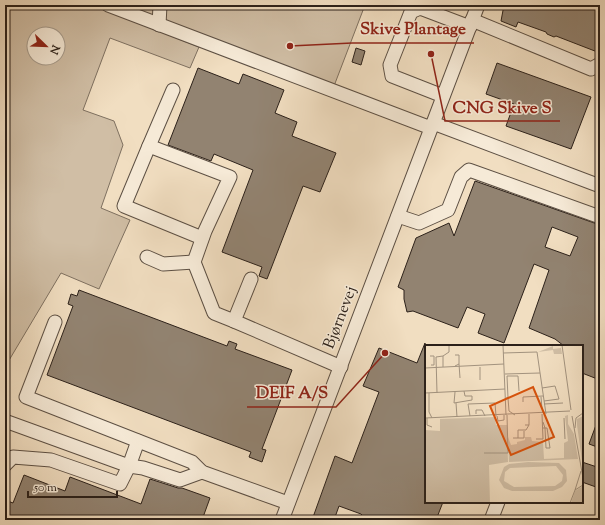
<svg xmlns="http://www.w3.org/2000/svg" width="605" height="525" font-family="'Sorts Mill Goudy',serif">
<rect width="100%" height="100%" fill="#f1dec1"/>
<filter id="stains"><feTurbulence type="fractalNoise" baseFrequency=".005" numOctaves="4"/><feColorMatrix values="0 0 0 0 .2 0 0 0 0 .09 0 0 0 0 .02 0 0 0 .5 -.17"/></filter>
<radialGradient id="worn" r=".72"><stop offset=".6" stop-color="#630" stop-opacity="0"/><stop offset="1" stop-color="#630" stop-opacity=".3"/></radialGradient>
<g fill="#d0bea5" stroke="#7e7060" fill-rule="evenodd">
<path d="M 5,5 L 92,5 L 199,47 L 190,68 L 110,38 L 83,110 L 114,121 L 123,145 L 101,208 L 130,220 L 99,289 L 61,273 L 5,367 ZM 34,34 L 58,34 L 58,58 L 34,58 Z"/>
<path d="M 118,5 L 365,5 L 334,86 Z"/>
</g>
<g fill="#928371" stroke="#2c211a" fill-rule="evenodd">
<path d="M 504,5 L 600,5 L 600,53 L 556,36 L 554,37 L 547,34 L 546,32 L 518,22 L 516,27 L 501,21 Z"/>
<path d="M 356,48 L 365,51 L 361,65 L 352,62 Z"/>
<path d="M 497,63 L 591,97 L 571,149 L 506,126 L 514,104 L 486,94 Z"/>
<path d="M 198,68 L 239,84 L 243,74 L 284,90 L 275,113 L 297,122 L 292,136 L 336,153 L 320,192 L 303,186 L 267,279 L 259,276 L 262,267 L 222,252 L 253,170 L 214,154 L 211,161 L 168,145 Z"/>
<path d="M 475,181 L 600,225 L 600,380 L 582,373 L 582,346 L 564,346 L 555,339 L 529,328 L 549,270 L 534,264 L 504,343 L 478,333 L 485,314 L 467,307 L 458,328 L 413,311 L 407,312 L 404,299 L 404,290 L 398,287 L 416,238 L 449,223 L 454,236 ZM 552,227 L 578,237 L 570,256 L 545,247 Z"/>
<path d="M 79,290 L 227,346 L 229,341 L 237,344 L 235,349 L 292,370 L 262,449 L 266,450 L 262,462 L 249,457 L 251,452 L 47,375 L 73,306 L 68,304 L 71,294 L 77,296 Z"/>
<path d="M 425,343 L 426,502 L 443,502 L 436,520 L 430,520 L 421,517 L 420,520 L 371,520 L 364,517 L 361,514 L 339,506 L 334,520 L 312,520 L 335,456 L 352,463 L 379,392 L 363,386 L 379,348 L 417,363 Z"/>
<path d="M 599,417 L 600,417 L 600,448 L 589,444 Z"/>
<path d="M 582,462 L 600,468 L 600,476 L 596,487 L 582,482 Z"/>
<path d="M 24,475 L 65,491 L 70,477 L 141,504 L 150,479 L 178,488 L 182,488 L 210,498 L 202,520 L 5,520 L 5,500 L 13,503 Z"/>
</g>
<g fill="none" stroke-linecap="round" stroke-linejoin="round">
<g stroke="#5d5044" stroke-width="15">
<g id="minor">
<path d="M 108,5 L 431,128"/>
<path d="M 472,20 L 591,69 L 600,64"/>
<path d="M 159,25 L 160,5"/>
<path d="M 173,90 L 149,146 L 230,177 L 205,231 L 194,262 L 214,313 L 234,321"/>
<path d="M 443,96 L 392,76 L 390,65 L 411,12 L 420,8 L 470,27"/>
<path d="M 433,123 L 600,186"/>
<path d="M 149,146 L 124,206 L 202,238"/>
<path d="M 398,216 L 419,223 L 448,210 L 461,177 L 469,170 L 600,217"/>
<path d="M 147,257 L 163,264 L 194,262"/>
<path d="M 251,279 L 234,321 L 341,367"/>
<path d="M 55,322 L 26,397 L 192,462 L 202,472 L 288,503"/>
<path d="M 5,421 L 129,466 L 143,468 L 180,480 L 202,472"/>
<path d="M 5,465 L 13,457 L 51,460 L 120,484 L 129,466 L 138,441"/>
<path d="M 282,520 L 478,5"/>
<path d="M 491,520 L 498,502"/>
</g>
</g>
<use href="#minor" stroke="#f6ead7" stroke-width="13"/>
</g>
<g text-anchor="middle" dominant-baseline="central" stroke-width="3" stroke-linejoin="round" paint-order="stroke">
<g font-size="16" fill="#2c211a" stroke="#f6ead7">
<text transform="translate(341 318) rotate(-69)">Bjørnevej</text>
</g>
</g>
<g transform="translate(425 345)">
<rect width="158" height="158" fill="#f1dec1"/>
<path d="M 128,1 L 128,4 L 136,3 L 137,9 L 129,9 L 128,5 L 113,7 ZM 143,70 L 143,79 L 149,89 L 153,114 L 84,117 L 83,92 L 86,100 L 92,99 L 92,97 L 100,95 L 100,92 L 106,92 L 107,96 L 118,97 L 119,114 L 139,113 L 139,98 L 143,96 L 140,71 ZM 158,71 L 158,123 L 152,80 L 152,74 ZM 70,72 L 71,80 L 82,80 L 83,117 L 64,120 L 65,158 L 0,158 L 0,85 L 15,86 L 15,74 ZM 103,117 L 134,118 L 141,125 L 142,136 L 137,142 L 128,146 L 87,146 L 79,143 L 74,135 L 79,122 L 84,119 ZM 131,121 L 138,130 L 137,136 L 130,141 L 89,142 L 79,136 L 80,127 L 85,123 ZM 158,141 L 158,158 L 146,158 L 150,146 Z" fill="#d0bea5" fill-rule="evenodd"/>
<path fill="none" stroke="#a2927e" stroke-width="1" d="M 78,0 L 81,70M 137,0 L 146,65M 78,8 L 112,7 L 121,69M 30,10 L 34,10 L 34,19M 5,11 L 9,11 L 9,20 L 6,20M 18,11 L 24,7 L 24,0M 30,21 L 34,19 L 35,33M 55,22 L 55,35M 0,23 L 79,19M 80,29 L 115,28M 117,43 L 130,41 L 134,54 L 119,56M 30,47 L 29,58 L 47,55 L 47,51 L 40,51 L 39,46M 0,48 L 80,44M 4,48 L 4,67 L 7,73M 12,48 L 11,12 L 18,11 L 18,22M 116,52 L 117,64M 81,53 L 83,53 L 82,31 L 93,31 L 94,46M 83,53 L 84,66 L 90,70M 98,57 L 98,52 L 118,51M 31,58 L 32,72M 119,59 L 138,58M 51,69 L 51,65 L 57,65 L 60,71M 45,71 L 43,59 L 70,58 L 71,71M 72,71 L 73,76 L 79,75 L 79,70M 147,71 L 158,133M 0,73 L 145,66M 2,73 L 2,80 L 7,82M 139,73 L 140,94M 100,80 L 104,80 L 104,69M 118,83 L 122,83 L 125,103 L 121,103 L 120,83 L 118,77M 150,83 L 151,73 L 158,68M 88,93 L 93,93 L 93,85 L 101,85 L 104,80M 93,93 L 99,93 L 99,86M 111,94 L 118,94 L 117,69M 59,108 L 83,108 L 82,70M 150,145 L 156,126M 145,158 L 150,145 L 158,140"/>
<path fill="#d5530d" fill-opacity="0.15" stroke="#d5530d" stroke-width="2" d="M 108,42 L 129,92 L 86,110 L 65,61 Z"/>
<rect width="158" height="158" fill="none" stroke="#2c211a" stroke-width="2"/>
</g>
<path fill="none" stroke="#8f2418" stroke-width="1.5" d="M290 46L352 43H474M431 54L445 121H560M385 353L336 407H247"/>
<g fill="#8f2418" stroke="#f6ead7" stroke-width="1.5">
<circle cx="290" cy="46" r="4"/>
<circle cx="431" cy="54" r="4"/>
<circle cx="385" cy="353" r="4"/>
</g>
<g font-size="17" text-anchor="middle" font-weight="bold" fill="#8f2418" stroke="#f6ead7" stroke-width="3" stroke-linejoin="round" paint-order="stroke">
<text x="413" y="34">Skive Plantage</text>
<text x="502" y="113">CNG Skive S</text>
<text x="292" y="398">DEIF A/S</text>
</g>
<rect width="605" height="525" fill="none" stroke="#f1dec1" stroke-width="20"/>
<rect x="6" y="6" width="593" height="513" fill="none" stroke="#2c211a" stroke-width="2"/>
<rect x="10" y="10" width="585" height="505" fill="none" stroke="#2c211a"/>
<g transform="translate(46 46) rotate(113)"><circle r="19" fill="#f6ead7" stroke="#a59a8b"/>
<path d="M0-3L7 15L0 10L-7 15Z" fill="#8f2418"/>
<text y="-6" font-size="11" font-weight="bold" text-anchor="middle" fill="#2c211a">N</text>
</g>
<path d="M28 491v6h89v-6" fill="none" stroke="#2c211a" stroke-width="2"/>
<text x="34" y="491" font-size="12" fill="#2c211a" stroke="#f6ead7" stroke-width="3" paint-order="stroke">50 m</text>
<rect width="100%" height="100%" filter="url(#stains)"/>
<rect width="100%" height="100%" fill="url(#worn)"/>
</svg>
